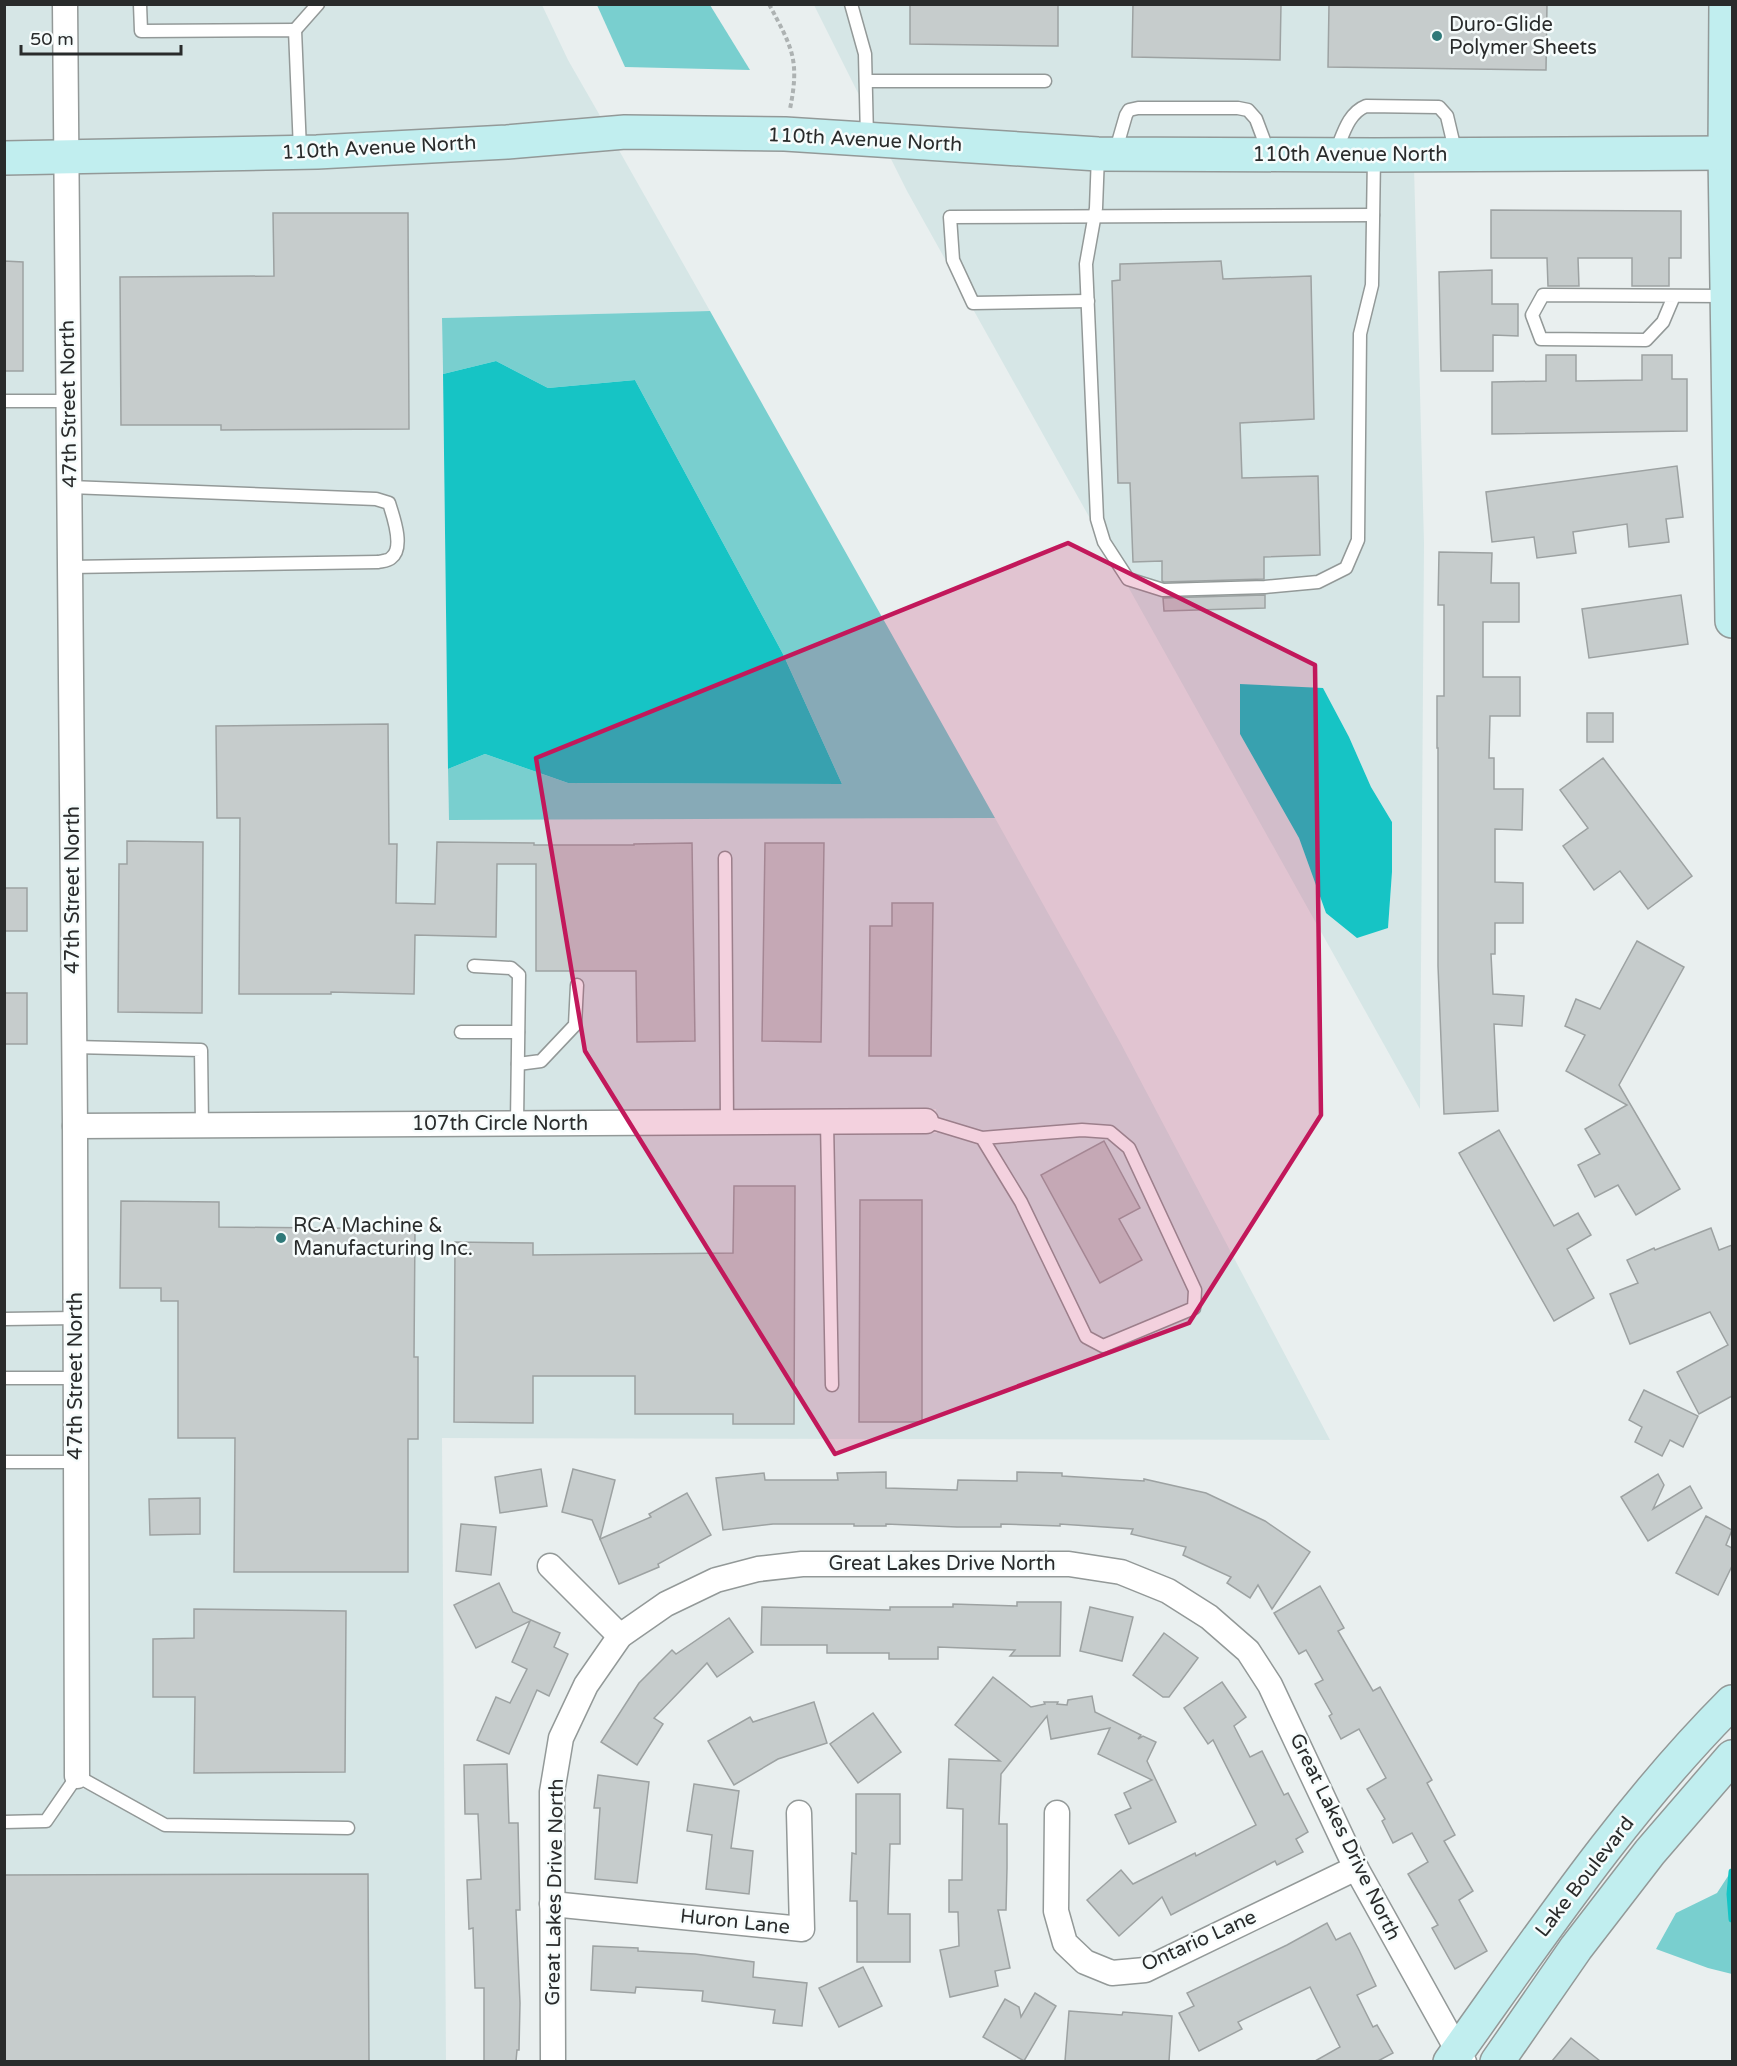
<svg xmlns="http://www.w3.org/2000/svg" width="1737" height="2066" font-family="'Varela Round',sans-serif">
<rect width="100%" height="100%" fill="#e9efef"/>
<g fill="#d6e6e6" fill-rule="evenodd">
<path d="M 4,5 L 54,5 L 55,145 L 5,146 Z"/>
<path d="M 76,5 L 542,5 L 568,60 L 603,121 L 506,129 L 78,145 Z"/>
<path d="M 814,5 L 1714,5 L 1714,141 L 1098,141 L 875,127 Z"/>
<path d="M 616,145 L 710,311 L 442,318 L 449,820 L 995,818 L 1120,1042 L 1330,1440 L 442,1438 L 446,2061 L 5,2061 L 4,171 L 56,170 L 64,1126 L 66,1789 L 88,1789 L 86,1138 L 937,1133 L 936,1109 L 86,1113 L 78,170 Z"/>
<path d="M 888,153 L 1414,167 L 1424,543 L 1420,1109 L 907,191 ZM 1323,688 L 1349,737 L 1371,787 L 1392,822 L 1392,872 L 1388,928 L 1326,913 L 1299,838 L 1240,734 Z"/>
</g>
<g fill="#79cfcf">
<path d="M 597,5 L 710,5 L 750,70 L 625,67 Z"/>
<path d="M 710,311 L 995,818 L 449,820 L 448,769 L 485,754 L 568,783 L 842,784 L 783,654 L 635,380 L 548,388 L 496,361 L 443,374 L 442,318 Z"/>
<path d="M 1732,1870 L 1732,1974 L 1708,1968 L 1656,1949 L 1676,1913 L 1717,1893 Z"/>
</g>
<g fill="#16c4c5">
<path d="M 496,361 L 548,388 L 635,380 L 783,654 L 842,784 L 568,783 L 485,754 L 448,769 L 443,374 Z"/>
<path d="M 1240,684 L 1323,688 L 1349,737 L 1371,787 L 1392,822 L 1392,872 L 1388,928 L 1357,938 L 1326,913 L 1299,838 L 1240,734 Z"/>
</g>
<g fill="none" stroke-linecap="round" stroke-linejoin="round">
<path stroke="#16c4c5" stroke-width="7" d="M 1732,1872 L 1730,1894 L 1732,1919"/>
</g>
<g fill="#c6cccc" stroke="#9da2a2" stroke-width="1.5">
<path d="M 910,4 L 1058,4 L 1058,46 L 910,44 Z"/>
<path d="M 1133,4 L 1281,4 L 1280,60 L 1132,57 Z"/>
<path d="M 1329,4 L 1547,4 L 1546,70 L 1328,67 Z"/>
<path d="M 1491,210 L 1681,211 L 1681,258 L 1669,258 L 1669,286 L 1632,286 L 1632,258 L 1578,258 L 1579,286 L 1548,286 L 1547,258 L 1491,258 Z"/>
<path d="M 273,213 L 408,213 L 409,429 L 221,430 L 221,425 L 121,425 L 120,277 L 274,276 Z"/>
<path d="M 4,261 L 23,262 L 23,371 L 4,371 Z"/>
<path d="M 1221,261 L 1223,279 L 1311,276 L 1314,419 L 1240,423 L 1242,478 L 1318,476 L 1320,555 L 1264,557 L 1264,579 L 1164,582 L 1162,581 L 1162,561 L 1133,562 L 1130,483 L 1118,483 L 1112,281 L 1120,280 L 1120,264 Z"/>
<path d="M 1492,270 L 1492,304 L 1518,304 L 1518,336 L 1493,335 L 1493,371 L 1441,371 L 1439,272 Z"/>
<path d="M 1546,355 L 1576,355 L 1576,381 L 1642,380 L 1642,355 L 1672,355 L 1672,379 L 1687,379 L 1687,431 L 1492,434 L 1492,382 L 1546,381 Z"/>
<path d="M 1677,466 L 1683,517 L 1666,519 L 1669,542 L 1629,547 L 1627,524 L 1573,532 L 1576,553 L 1537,558 L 1534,537 L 1492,542 L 1486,492 Z"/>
<path d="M 1439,552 L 1492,553 L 1491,583 L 1519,583 L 1519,622 L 1483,622 L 1483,677 L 1520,677 L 1520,716 L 1490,716 L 1489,758 L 1494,758 L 1494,789 L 1523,789 L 1522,830 L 1495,829 L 1495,882 L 1523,883 L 1523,923 L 1495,923 L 1495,954 L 1491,954 L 1493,994 L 1524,996 L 1522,1026 L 1494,1024 L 1498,1111 L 1444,1114 L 1438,966 L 1438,748 L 1437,748 L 1437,696 L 1444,696 L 1444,605 L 1438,605 Z"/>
<path d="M 1265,595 L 1265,608 L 1164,611 L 1163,598 Z"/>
<path d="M 1681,595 L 1688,644 L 1589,658 L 1582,609 Z"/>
<rect x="1587" y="713" width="26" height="29"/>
<path d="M 388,724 L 389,844 L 397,844 L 396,903 L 435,904 L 437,842 L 534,843 L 534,845 L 634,845 L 634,844 L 692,843 L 695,1041 L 637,1042 L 636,971 L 536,971 L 536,864 L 497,864 L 496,937 L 415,935 L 414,994 L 331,992 L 331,994 L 239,994 L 240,818 L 217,818 L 216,726 Z"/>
<path d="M 1603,758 L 1692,876 L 1648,909 L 1620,871 L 1594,890 L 1563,846 L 1588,828 L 1560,790 Z"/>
<path d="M 127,841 L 203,842 L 202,1013 L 118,1012 L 119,864 L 127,864 Z"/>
<path d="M 765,843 L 824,843 L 821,1042 L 762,1041 Z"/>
<rect x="4" y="888" width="23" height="43"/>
<path d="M 892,903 L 933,903 L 931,1056 L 869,1056 L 870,926 L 892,926 Z"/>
<path d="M 1637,941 L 1684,967 L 1619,1085 L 1680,1189 L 1636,1215 L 1618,1185 L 1595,1197 L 1578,1165 L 1600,1154 L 1585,1129 L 1627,1105 L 1566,1071 L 1585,1035 L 1565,1026 L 1576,999 L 1600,1009 Z"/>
<rect x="4" y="993" width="23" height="51"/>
<path d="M 1499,1130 L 1554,1226 L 1578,1213 L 1591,1235 L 1567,1249 L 1594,1298 L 1554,1321 L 1459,1153 Z"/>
<path d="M 1104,1141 L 1140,1208 L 1119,1219 L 1142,1260 L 1100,1283 L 1041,1175 Z"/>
<path d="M 734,1186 L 795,1186 L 794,1424 L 733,1424 L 733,1414 L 635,1414 L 635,1376 L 533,1376 L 533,1423 L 454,1422 L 455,1242 L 533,1243 L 533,1255 L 733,1253 Z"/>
<path d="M 860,1200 L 922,1200 L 922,1422 L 859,1422 Z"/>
<path d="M 121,1201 L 219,1202 L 219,1227 L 415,1229 L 414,1357 L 418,1357 L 418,1439 L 408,1439 L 408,1572 L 234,1572 L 235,1438 L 178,1438 L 178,1301 L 161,1301 L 161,1288 L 120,1288 Z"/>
<path d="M 1711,1228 L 1719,1250 L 1732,1245 L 1732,1396 L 1699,1414 L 1677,1372 L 1728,1345 L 1710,1312 L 1630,1344 L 1610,1294 L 1638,1283 L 1627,1260 L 1654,1248 L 1655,1250 Z"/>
<path d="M 1644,1390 L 1698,1416 L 1683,1447 L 1670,1440 L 1662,1456 L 1635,1442 L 1642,1427 L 1629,1420 Z"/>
<path d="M 541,1469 L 547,1506 L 500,1513 L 495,1477 Z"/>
<path d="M 573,1469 L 615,1480 L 600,1539 L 592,1520 L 562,1512 Z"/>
<path d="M 886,1472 L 886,1488 L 957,1490 L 958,1480 L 1017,1481 L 1017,1472 L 1062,1473 L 1062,1476 L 1144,1481 L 1144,1479 L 1206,1493 L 1265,1521 L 1310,1552 L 1272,1609 L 1258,1585 L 1250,1598 L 1227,1583 L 1231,1577 L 1183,1555 L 1186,1547 L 1131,1534 L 1133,1529 L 1060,1524 L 1060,1526 L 1001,1524 L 1001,1527 L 957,1527 L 886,1524 L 886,1526 L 854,1526 L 854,1524 L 773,1524 L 723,1530 L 716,1478 L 764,1473 L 765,1480 L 838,1480 L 837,1473 Z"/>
<path d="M 1658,1474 L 1664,1485 L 1653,1509 L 1690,1486 L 1702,1508 L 1648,1541 L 1621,1497 Z"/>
<path d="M 687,1493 L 711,1535 L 658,1564 L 659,1567 L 619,1584 L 600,1539 L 651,1517 L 649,1514 Z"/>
<path d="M 200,1498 L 200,1534 L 150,1535 L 149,1499 Z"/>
<path d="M 1706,1516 L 1732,1530 L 1726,1545 L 1732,1548 L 1732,1566 L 1718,1595 L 1676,1573 Z"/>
<path d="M 461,1524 L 496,1527 L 491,1575 L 456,1571 Z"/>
<path d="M 499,1583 L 513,1612 L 560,1633 L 554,1647 L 568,1654 L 549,1696 L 537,1690 L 509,1754 L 477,1740 L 496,1697 L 510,1703 L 527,1669 L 512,1662 L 530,1621 L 476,1648 L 454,1605 Z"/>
<path d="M 1320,1586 L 1344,1628 L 1338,1631 L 1373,1691 L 1380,1687 L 1432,1780 L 1427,1783 L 1455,1835 L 1444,1841 L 1473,1891 L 1459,1900 L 1487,1951 L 1455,1969 L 1432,1928 L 1438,1925 L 1408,1874 L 1428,1862 L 1412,1833 L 1393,1843 L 1382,1821 L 1385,1819 L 1367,1789 L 1386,1778 L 1359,1729 L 1341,1739 L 1329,1716 L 1332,1714 L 1315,1684 L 1323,1680 L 1306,1650 L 1299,1654 L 1274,1613 Z"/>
<path d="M 1017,1602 L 1061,1602 L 1060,1656 L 1010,1656 L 1015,1650 L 938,1647 L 938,1659 L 889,1659 L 889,1653 L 827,1653 L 827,1645 L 761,1645 L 762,1607 L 890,1610 L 890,1607 L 953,1607 L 953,1604 L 1017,1606 Z"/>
<path d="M 1090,1607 L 1133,1617 L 1122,1661 L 1080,1651 Z"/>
<path d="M 194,1609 L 346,1611 L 345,1772 L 194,1773 L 195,1697 L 153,1697 L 153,1639 L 194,1638 Z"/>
<path d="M 729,1618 L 753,1652 L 717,1677 L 707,1663 L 654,1718 L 663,1724 L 637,1765 L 601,1742 L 639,1683 L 672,1650 L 676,1654 Z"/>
<path d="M 1164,1633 L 1198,1658 L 1169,1697 L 1163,1697 L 1133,1675 Z"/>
<path d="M 993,1677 L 1031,1707 L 1045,1704 L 1044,1702 L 1058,1702 L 1057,1704 L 1067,1705 L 1068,1700 L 1092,1696 L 1095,1712 L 1141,1735 L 1138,1739 L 1143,1736 L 1156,1742 L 1147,1761 L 1176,1822 L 1129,1844 L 1115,1815 L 1131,1808 L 1124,1793 L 1152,1780 L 1098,1754 L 1110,1728 L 1051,1739 L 1047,1716 L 1001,1774 L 999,1824 L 1007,1824 L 1007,1868 L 1006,1910 L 998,1910 L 1010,1968 L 995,1971 L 998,1986 L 950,1997 L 940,1950 L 959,1946 L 958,1912 L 949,1912 L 949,1880 L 962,1880 L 963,1809 L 947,1808 L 949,1759 L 1000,1761 L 955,1725 Z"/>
<path d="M 1222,1682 L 1246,1717 L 1234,1726 L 1250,1757 L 1262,1751 L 1284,1795 L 1288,1793 L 1308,1832 L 1296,1839 L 1303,1852 L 1277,1865 L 1275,1861 L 1171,1915 L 1162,1897 L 1119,1936 L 1087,1900 L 1121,1870 L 1133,1884 L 1195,1853 L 1196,1856 L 1256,1825 L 1213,1740 L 1208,1744 L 1184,1708 Z"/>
<path d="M 814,1702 L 827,1743 L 778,1759 L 734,1785 L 708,1741 L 750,1717 L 753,1722 Z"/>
<path d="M 873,1713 L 901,1752 L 858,1783 L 830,1744 Z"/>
<path d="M 507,1764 L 509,1823 L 518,1823 L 520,1910 L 516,1910 L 520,2003 L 519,2050 L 517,2050 L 516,2061 L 484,2061 L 484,1988 L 475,1988 L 473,1928 L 469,1929 L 467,1880 L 481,1879 L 478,1814 L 465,1814 L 464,1765 Z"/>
<path d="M 598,1775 L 649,1782 L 637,1883 L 595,1879 L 600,1808 L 594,1808 Z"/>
<path d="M 694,1784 L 739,1791 L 731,1848 L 753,1851 L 749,1894 L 706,1889 L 712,1835 L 687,1831 Z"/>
<path d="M 856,1794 L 900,1794 L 900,1844 L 890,1844 L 888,1914 L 910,1914 L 910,1962 L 857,1962 L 857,1901 L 850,1901 L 852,1853 L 856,1854 Z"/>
<path d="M 368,1874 L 369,2061 L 4,2061 L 4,1875 Z"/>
<path d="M 1327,1923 L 1336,1940 L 1350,1933 L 1359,1950 L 1376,1986 L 1357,1995 L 1373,2027 L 1377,2025 L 1393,2053 L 1378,2061 L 1315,2061 L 1340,2047 L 1310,1987 L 1238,2022 L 1242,2029 L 1199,2051 L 1179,2013 L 1194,2006 L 1187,1993 L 1287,1945 Z"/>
<path d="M 593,1946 L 638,1948 L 638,1951 L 695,1954 L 754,1962 L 753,1977 L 807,1983 L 802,2026 L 773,2023 L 775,2010 L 702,2001 L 703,1991 L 636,1987 L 635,1993 L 591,1990 Z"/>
<path d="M 863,1967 L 882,2006 L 839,2027 L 819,1988 Z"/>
<path d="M 1035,1993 L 1056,2006 L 1024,2061 L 983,2037 L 1005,1999 L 1019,2007 L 1021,2017 Z"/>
<path d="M 1069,2011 L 1122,2015 L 1123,2012 L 1172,2016 L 1169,2061 L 1065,2061 Z"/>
<path d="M 1571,2038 L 1600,2061 L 1552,2061 Z"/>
</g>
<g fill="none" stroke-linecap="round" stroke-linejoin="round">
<g stroke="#939998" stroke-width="15">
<g id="lane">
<path d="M 140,4 L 141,31 L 295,30 L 300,150"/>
<path d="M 851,4 L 865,54 L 867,138"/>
<path d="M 295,30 L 318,4"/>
<path d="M 866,81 L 1045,81"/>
<path d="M 1336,151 C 1343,135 1348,113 1366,106 L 1439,107 L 1447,116 L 1456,154"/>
<path d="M 1115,153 L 1126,115 L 1129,110 L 1138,108 L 1238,108 L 1248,110 L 1256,119 L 1268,151"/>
<path d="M 1098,155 L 1096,208 L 1086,264 L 1097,519 L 1104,542 L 1128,579 L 1163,590 L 1265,587 L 1318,582 L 1346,568 L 1358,540 L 1360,334 L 1372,285 L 1374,157"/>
<path d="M 1674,296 L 1663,322 L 1646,340 L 1541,339 L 1532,315 L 1543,295 L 1726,296"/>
<path d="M 1088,301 L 973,303 L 953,260 L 950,217 L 1373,215"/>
<path d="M 4,401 L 69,401"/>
<path d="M 70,487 L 376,499 L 389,503 C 393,516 405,548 391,558 C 388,561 382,561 378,562 L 70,567"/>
<path d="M 725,858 L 727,1122"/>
<path d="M 474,966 L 511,968 L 519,975 L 517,1123"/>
<path d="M 461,1032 L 518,1032"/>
<path d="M 74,1047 L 201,1050 L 202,1125"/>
<path d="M 518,1064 L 541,1061 L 575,1025 L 577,985"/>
<path d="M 926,1121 L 982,1138 L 1021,1202 L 1086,1337 L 1103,1346 L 1194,1308 L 1195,1290 L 1129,1148 L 1110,1132 L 1082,1130 L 982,1138"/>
<path d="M 827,1122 L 832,1385"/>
<path d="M 4,1319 L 76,1318"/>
<path d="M 4,1378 L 76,1378"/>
<path d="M 4,1462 L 76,1462"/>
<path d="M 4,1822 L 46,1821 L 77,1776 L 165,1825 L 348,1828"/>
</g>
</g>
<g stroke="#939998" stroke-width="27">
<g id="street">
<path d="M 65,4 L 75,1126 L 77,1776"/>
<path d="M 75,1126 L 926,1121"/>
<path d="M 550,1566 L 620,1636"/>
<path d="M 1057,1813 L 1056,1911 L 1065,1943 L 1085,1962 L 1112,1973 L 1145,1970 L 1356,1868"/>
<path d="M 552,1904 L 802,1929 L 799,1813"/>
<path d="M 553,2062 L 552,1792 L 561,1738 L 586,1685 L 620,1636 L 666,1604 L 716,1580 L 758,1569 L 802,1564 L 1069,1564 L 1121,1572 L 1168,1591 L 1209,1617 L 1248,1651 L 1270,1685 L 1356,1868 L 1464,2062"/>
</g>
</g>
<g stroke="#939998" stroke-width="36">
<g id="secondary">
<path d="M 1726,4 L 1725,153 L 1732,621"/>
<path d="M 4,158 L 317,152 L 507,142 L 625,132 L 785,134 L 1098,154 L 1374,155 L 1725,153"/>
<path d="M 1450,2062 C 1539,1938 1624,1810 1732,1702"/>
<path d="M 1497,2062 L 1576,1948 L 1650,1852 L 1732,1757"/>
</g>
</g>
<path stroke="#adb2b2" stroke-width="4" stroke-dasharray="4.5 3" stroke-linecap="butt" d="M 769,4 C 792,48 800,59 790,109"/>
<use href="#lane" stroke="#fff" stroke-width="12"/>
<use href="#street" stroke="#fff" stroke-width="24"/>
<use href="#secondary" stroke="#c1eeef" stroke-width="33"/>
</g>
<path fill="#c2185b" fill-opacity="0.2" stroke="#c2185b" stroke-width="4.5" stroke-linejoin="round" d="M 1068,543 L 1315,665 L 1321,1115 L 1189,1323 L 835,1454 L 585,1051 L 536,758 Z"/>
<g fill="#2f7979" stroke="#f6fcfc" stroke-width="2">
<circle cx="1437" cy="36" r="6"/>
<circle cx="281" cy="1238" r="6"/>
</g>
<g text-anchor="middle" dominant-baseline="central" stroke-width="5" stroke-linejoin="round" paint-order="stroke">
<g font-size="20" fill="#292b2b" stroke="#f6fcfc" text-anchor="start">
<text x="1449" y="25">Duro-Glide<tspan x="1449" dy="23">Polymer Sheets</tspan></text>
<text x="293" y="1226">RCA Machine &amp;<tspan x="293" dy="23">Manufacturing Inc.</tspan></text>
</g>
<g font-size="20" fill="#292b2b" stroke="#f6fcfc">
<text transform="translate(865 140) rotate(3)">110th Avenue North</text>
<text transform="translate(379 148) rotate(-3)">110th Avenue North</text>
<text x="1350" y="155">110th Avenue North</text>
<text transform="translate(69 404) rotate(-91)">47th Street North</text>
<text transform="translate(73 890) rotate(-90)">47th Street North</text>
<text x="500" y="1124">107th Circle North</text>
<text transform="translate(76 1376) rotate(-90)">47th Street North</text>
<text x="942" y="1564">Great Lakes Drive North</text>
<text transform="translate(1345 1837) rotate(64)">Great Lakes Drive North</text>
<text transform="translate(1585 1877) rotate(-52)">Lake Boulevard</text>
<text transform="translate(555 1892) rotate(-89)">Great Lakes Drive North</text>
<text transform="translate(735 1922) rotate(6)">Huron Lane</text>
<text transform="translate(1199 1941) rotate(-24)">Ontario Lane</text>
</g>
</g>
<rect width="1737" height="2066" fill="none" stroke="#292b2b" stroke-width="12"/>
<path d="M21 45v9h160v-9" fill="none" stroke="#292b2b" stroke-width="3"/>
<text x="30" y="45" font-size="18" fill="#292b2b" stroke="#f6fcfc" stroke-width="4.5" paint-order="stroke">50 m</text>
</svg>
